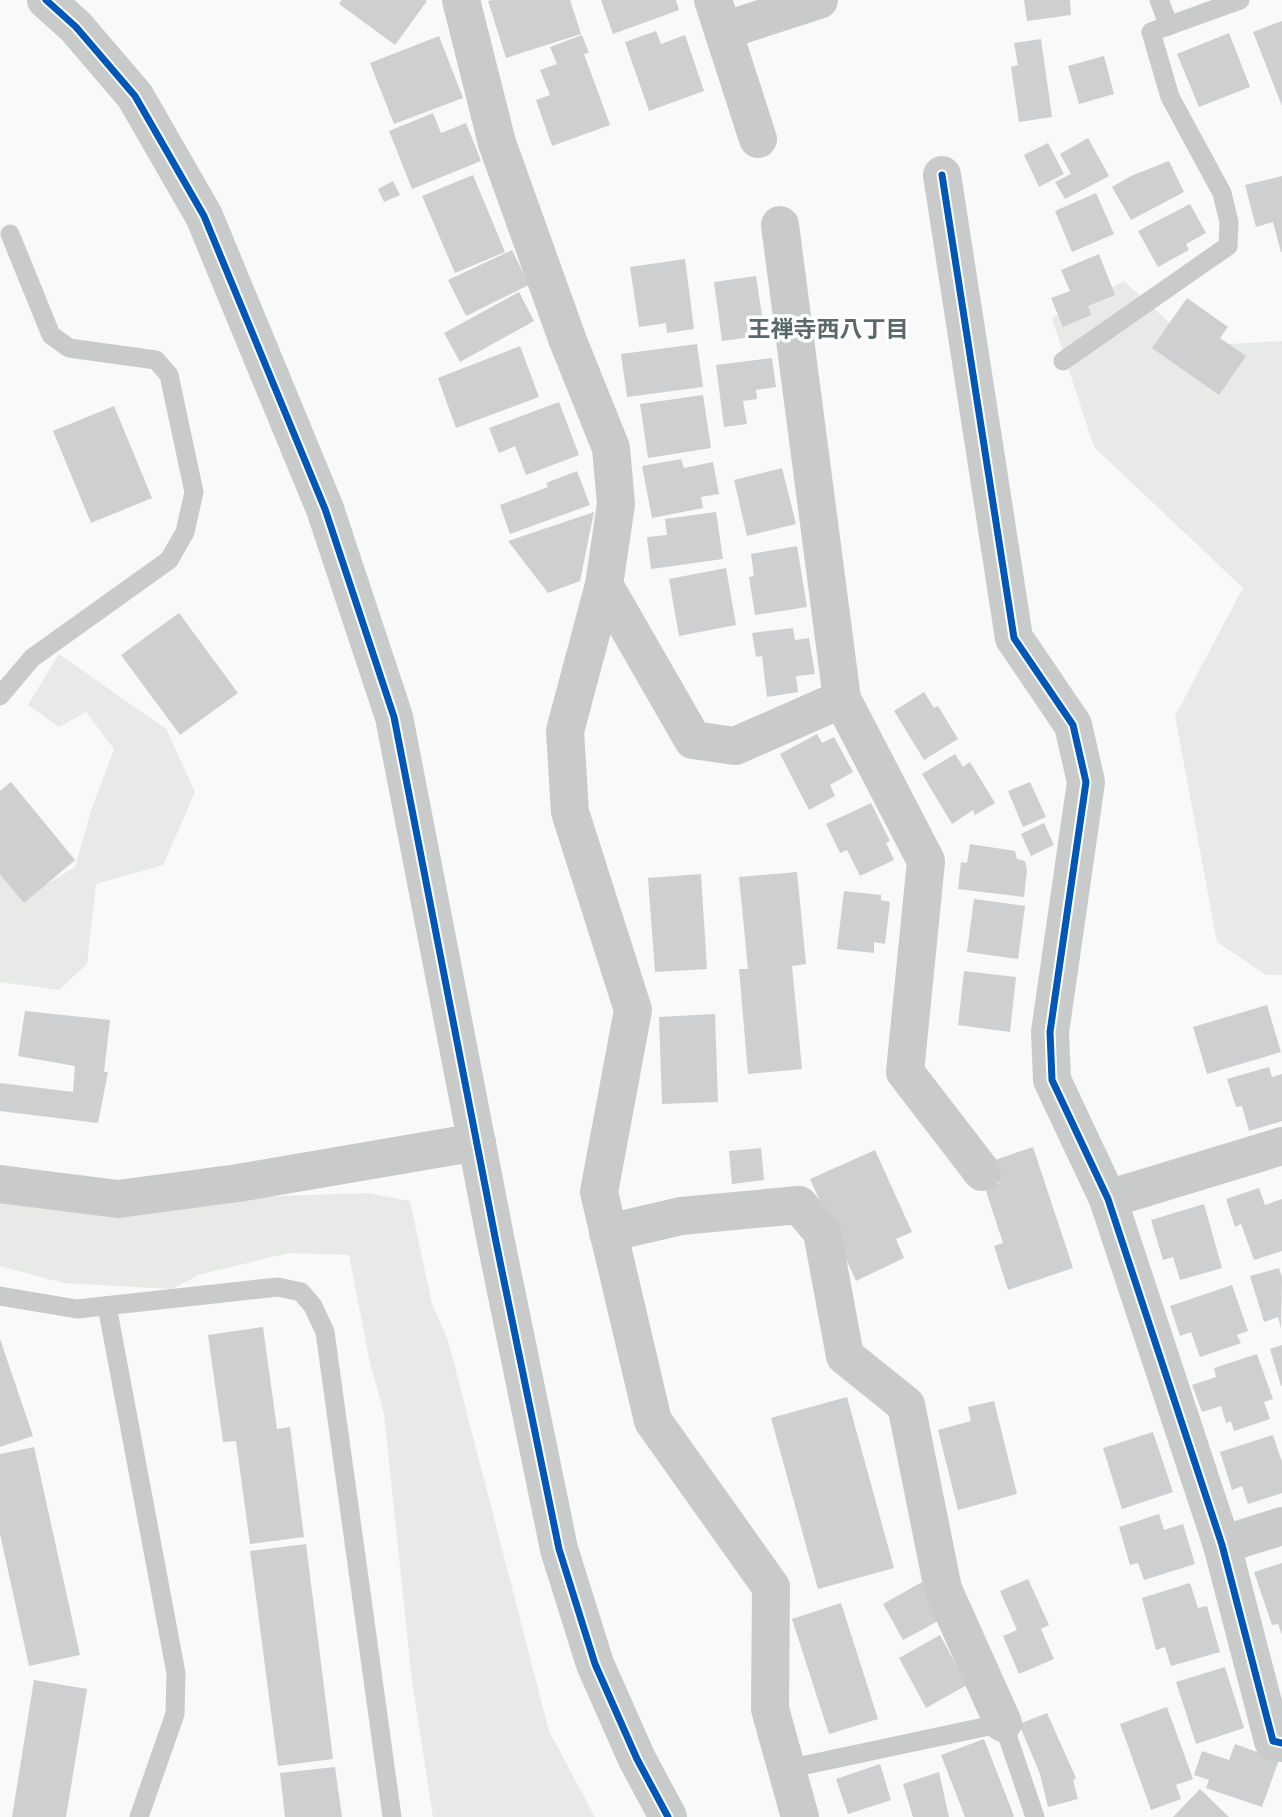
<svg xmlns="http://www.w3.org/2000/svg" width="1282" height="1817" font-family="Figtree,'Noto Sans JP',sans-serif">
<rect width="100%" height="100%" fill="#f9f9f9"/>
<g fill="#e8eae7">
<path d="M 1124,281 L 1195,346 L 1282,341 L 1282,975 L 1266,975 L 1217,942 L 1175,716 L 1243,588 L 1094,447 L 1052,318 Z"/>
<path d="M 59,654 L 166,729 L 195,792 L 163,865 L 96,884 L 87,964 L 59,990 L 0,982 L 0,873 L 29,895 L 75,867 L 91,811 L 114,749 L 86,712 L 59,727 L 28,705 Z"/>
<path d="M 0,1189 L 167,1200 L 367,1193 L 410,1201 L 432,1304 L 448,1340 L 549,1731 L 595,1817 L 433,1817 L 412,1681 L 384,1414 L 369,1358 L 349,1255 L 289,1253 L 201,1274 L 172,1289 L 63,1283 L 0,1266 Z"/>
</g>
<g fill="#cecfd0">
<path d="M 342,0 L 425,0 L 427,1 L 395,45 L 339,4 Z"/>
<path d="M 492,0 L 570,0 L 581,34 L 506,58 L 488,1 Z"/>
<path d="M 601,0 L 676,0 L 679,10 L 613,34 Z"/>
<path d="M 1024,0 L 1070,0 L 1071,15 L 1027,21 Z"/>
<path d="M 1282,21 L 1282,106 L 1253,32 Z"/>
<path d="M 656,31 L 661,44 L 685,35 L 704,91 L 649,111 L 625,42 Z"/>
<path d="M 1229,33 L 1250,87 L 1199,107 L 1177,54 Z"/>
<path d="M 582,35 L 589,53 L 584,54 L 610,125 L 552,146 L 536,100 L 550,95 L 540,70 L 557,64 L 550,47 Z"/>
<path d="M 439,36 L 463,98 L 394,124 L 370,63 Z"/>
<path d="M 1041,39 L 1052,117 L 1019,122 L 1011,67 L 1018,65 L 1014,43 Z"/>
<path d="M 1104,56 L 1114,94 L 1079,104 L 1068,66 Z"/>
<path d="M 433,113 L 441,133 L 466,123 L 481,161 L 412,189 L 389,131 Z"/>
<path d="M 1088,138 L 1109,176 L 1065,199 L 1055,182 L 1071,174 L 1060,154 Z"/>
<path d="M 1048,143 L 1064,174 L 1039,187 L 1024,155 Z"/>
<path d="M 1169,161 L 1184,192 L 1131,220 L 1112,187 L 1131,176 Z"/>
<path d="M 473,175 L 505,252 L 455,273 L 422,196 Z"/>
<path d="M 1282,176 L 1282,252 L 1281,252 L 1273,222 L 1256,227 L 1245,185 Z"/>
<path d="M 393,181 L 400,195 L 384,202 L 378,189 Z"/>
<path d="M 1096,193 L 1114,234 L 1072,252 L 1055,211 Z"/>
<path d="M 1190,204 L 1206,233 L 1186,244 L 1189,250 L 1158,267 L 1138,231 Z"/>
<path d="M 512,250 L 529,285 L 466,316 L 448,280 Z"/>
<path d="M 1099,254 L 1115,295 L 1088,306 L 1091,315 L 1063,327 L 1051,298 L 1070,291 L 1061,270 Z"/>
<path d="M 685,259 L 694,329 L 667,333 L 666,323 L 639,327 L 630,267 Z"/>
<path d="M 756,276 L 765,335 L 722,341 L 714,282 Z"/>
<path d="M 519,292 L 534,321 L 460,362 L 444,333 Z"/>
<path d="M 1187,298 L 1228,327 L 1220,338 L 1246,356 L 1219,395 L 1152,348 Z"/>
<path d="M 697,344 L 703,387 L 627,397 L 621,354 Z"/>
<path d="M 520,346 L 539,397 L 456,428 L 438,378 Z"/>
<path d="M 772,358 L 776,387 L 756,390 L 757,399 L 743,401 L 747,424 L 724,427 L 716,365 Z"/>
<path d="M 703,395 L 711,448 L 648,458 L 640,404 Z"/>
<path d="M 559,402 L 579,455 L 526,475 L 515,446 L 499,453 L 489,428 Z"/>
<path d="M 114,406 L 152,498 L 91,523 L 53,431 Z"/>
<path d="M 681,459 L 684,468 L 713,462 L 719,494 L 701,497 L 703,508 L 652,518 L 642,466 Z"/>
<path d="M 782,468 L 796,524 L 747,536 L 734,480 Z"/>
<path d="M 577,471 L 590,505 L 510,534 L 500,505 L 548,487 L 546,483 Z"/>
<path d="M 594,512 L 580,581 L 548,593 L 508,541 Z"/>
<path d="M 716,512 L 723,559 L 651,569 L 647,537 L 667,535 L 665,519 Z"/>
<path d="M 797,546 L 807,607 L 755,615 L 749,577 L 754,576 L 751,554 Z"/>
<path d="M 726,568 L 736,625 L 679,636 L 669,579 Z"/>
<path d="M 179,613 L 238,693 L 180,735 L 121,655 Z"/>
<path d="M 793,628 L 795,640 L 809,638 L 815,674 L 796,676 L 798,692 L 767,697 L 762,656 L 756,657 L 752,633 Z"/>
<path d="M 924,692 L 934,708 L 938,706 L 958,739 L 924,760 L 894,711 Z"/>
<path d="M 817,734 L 822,743 L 834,737 L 853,772 L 830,785 L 835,796 L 809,810 L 780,754 Z"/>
<path d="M 955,754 L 963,767 L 970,762 L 995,803 L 975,815 L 973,810 L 952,824 L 922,774 Z"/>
<path d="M 11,782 L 75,860 L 24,903 L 0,874 L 0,791 Z"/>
<path d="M 1030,782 L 1046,817 L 1023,827 L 1008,791 Z"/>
<path d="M 871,803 L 890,841 L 886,843 L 894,860 L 860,876 L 847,850 L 840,853 L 826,824 Z"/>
<path d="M 1044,823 L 1054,845 L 1031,856 L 1021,834 Z"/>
<path d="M 970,844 L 1015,851 L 1017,859 L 1025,861 L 1027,870 L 1024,897 L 958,889 L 961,862 L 967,863 Z"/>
<path d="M 797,872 L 806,964 L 792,966 L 802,1069 L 748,1074 L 739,969 L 748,969 L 739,877 Z"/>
<path d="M 701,874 L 707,969 L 655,972 L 648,878 Z"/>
<path d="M 844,891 L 881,895 L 881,900 L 890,902 L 885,944 L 874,942 L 874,953 L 837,949 Z"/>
<path d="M 974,899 L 1025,906 L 1018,959 L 967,952 Z"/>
<path d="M 964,971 L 1016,977 L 1010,1032 L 958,1025 Z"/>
<path d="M 1267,1005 L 1281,1052 L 1207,1074 L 1193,1027 Z"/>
<path d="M 25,1011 L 110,1020 L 104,1072 L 108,1072 L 98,1123 L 0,1111 L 0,1083 L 73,1092 L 75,1066 L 18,1056 Z"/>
<path d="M 715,1014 L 718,1102 L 662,1104 L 659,1017 Z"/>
<path d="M 1269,1067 L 1272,1077 L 1282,1074 L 1282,1121 L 1249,1131 L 1242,1106 L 1236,1107 L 1227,1079 Z"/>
<path d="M 1033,1147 L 1073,1268 L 1008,1290 L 994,1246 L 1003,1243 L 985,1188 L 999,1183 L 992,1161 Z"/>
<path d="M 761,1148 L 764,1180 L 732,1184 L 729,1151 Z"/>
<path d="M 875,1150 L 912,1232 L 896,1239 L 904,1258 L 856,1281 L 810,1179 Z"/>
<path d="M 1259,1188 L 1265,1205 L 1282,1199 L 1282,1251 L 1254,1260 L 1241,1224 L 1235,1227 L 1226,1199 Z"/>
<path d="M 1204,1204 L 1222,1268 L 1180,1280 L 1173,1257 L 1163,1260 L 1151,1220 Z"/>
<path d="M 1279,1268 L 1282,1277 L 1281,1328 L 1278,1317 L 1264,1322 L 1250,1276 Z"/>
<path d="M 1232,1285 L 1248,1331 L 1237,1335 L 1241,1343 L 1200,1357 L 1191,1332 L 1180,1336 L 1170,1306 Z"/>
<path d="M 263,1327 L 277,1429 L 290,1427 L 304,1537 L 250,1544 L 236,1441 L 223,1442 L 208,1335 Z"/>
<path d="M 0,1339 L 33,1436 L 0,1447 Z"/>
<path d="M 1282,1345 L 1282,1386 L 1281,1386 L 1270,1349 Z"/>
<path d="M 1257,1354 L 1273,1399 L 1264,1402 L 1270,1419 L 1234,1431 L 1231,1421 L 1226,1423 L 1221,1406 L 1202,1412 L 1192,1385 L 1216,1377 L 1214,1368 Z"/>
<path d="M 847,1397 L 894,1568 L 818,1589 L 771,1418 Z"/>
<path d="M 994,1401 L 1017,1494 L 958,1510 L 938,1430 L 971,1421 L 968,1407 Z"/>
<path d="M 1153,1432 L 1173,1492 L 1122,1509 L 1103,1448 Z"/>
<path d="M 1273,1435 L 1282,1462 L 1282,1493 L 1248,1504 L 1242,1486 L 1232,1490 L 1220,1452 Z"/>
<path d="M 34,1447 L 80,1655 L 29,1666 L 0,1534 L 0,1454 Z"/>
<path d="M 1159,1514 L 1164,1530 L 1183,1524 L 1195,1564 L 1144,1580 L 1138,1563 L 1130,1565 L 1119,1527 Z"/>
<path d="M 306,1544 L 333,1759 L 278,1766 L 250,1551 Z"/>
<path d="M 1282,1563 L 1282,1635 L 1278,1624 L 1272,1625 L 1254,1572 Z"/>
<path d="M 1028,1579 L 1049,1625 L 1041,1629 L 1054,1659 L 1019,1674 L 1003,1636 L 1017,1630 L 1000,1591 Z"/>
<path d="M 922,1582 L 942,1619 L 903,1640 L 883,1604 Z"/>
<path d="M 1190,1583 L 1198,1608 L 1207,1606 L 1220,1652 L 1171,1666 L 1165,1647 L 1156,1650 L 1142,1598 Z"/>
<path d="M 841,1603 L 878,1719 L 829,1734 L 792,1619 Z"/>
<path d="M 940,1635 L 967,1685 L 926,1708 L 899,1658 Z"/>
<path d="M 1225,1667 L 1244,1728 L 1196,1744 L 1176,1682 Z"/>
<path d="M 34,1680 L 87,1689 L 66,1817 L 12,1817 Z"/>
<path d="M 1167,1707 L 1193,1779 L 1176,1785 L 1181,1799 L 1151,1810 L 1120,1724 Z"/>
<path d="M 1047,1713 L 1076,1778 L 1073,1780 L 1078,1799 L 1048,1807 L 1040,1774 L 1019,1724 Z"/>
<path d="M 984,1739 L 1014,1816 L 1013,1817 L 965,1817 L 941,1755 Z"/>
<path d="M 1235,1744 L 1279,1760 L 1262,1807 L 1206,1788 L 1209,1780 L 1194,1775 L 1202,1751 L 1229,1760 Z"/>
<path d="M 880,1764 L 891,1800 L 848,1814 L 836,1779 Z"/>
<path d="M 335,1767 L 342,1817 L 285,1817 L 280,1773 Z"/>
<path d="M 939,1772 L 949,1817 L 913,1817 L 903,1784 Z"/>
<path d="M 1200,1789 L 1229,1817 L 1173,1817 Z"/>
</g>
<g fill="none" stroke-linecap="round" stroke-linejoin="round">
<g stroke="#c9caca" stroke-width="19">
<path d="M 1159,0 L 1169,26"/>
<path d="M 1063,361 L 1228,246 L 1229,222 L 1222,193 L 1170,97 L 1151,32 L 1240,0"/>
<path d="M 0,696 L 32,658 L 169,560 L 185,532 L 194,492 L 169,375 L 156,360 L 69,348 L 51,335 L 10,234"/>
<path d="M 0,1296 L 77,1309 L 278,1287 L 301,1292 L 313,1306 L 325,1332 L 392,1817"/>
<path d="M 107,1306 L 176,1673 L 175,1714 L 139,1817"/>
<path d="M 787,1769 L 1003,1723 L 1035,1817"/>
</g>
<g stroke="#c9caca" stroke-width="38">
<path d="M 461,0 L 497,143 L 568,341 L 611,448 L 616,504 L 604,585 L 565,731 L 570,812 L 633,1010 L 599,1192 L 653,1421 L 771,1587 L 770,1709 L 800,1817"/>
<path d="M 713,0 L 758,139"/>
<path d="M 723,31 L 819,0"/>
<path d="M 942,175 L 1014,638 L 1073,725 L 1086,782 L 1050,1032 L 1052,1080 L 1108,1199 L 1222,1545 L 1273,1741 L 1282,1743"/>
<path d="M 780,225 L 842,699 L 926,861 L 905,1072 L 982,1172"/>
<path d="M 604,585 L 693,740 L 735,746 L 842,699"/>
<path d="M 0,1184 L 118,1199 L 238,1183 L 477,1142"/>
<path d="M 1108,1199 L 1282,1146"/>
<path d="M 608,1233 L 681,1216 L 799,1205 L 822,1232 L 845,1356 L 906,1405 L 943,1589 L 1003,1723"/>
<path d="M 1222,1545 L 1282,1526"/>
</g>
<path stroke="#c9caca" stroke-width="38" d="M 46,0 L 76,27 L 135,96 L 204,216 L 325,509 L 394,717 L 496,1242 L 559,1549 L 595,1664 L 637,1759 L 668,1817"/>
<g stroke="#fff" stroke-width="11">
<g id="cycleway">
<path d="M 46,0 L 76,27 L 135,96 L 204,216 L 325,509 L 394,717 L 496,1242 L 559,1549 L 595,1664 L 637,1759 L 668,1817"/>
<path d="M 942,175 L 1014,638 L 1073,725 L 1086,782 L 1050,1032 L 1052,1080 L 1108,1199 L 1222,1545 L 1273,1741 L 1282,1743"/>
</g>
</g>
<use href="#cycleway" stroke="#0057b8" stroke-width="7"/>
</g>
<g text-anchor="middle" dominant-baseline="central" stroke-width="7" stroke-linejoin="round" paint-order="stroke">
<g font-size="23" font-weight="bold" fill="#5a686b" stroke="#fff">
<text x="828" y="329">王禅寺西八丁目</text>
</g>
</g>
</svg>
